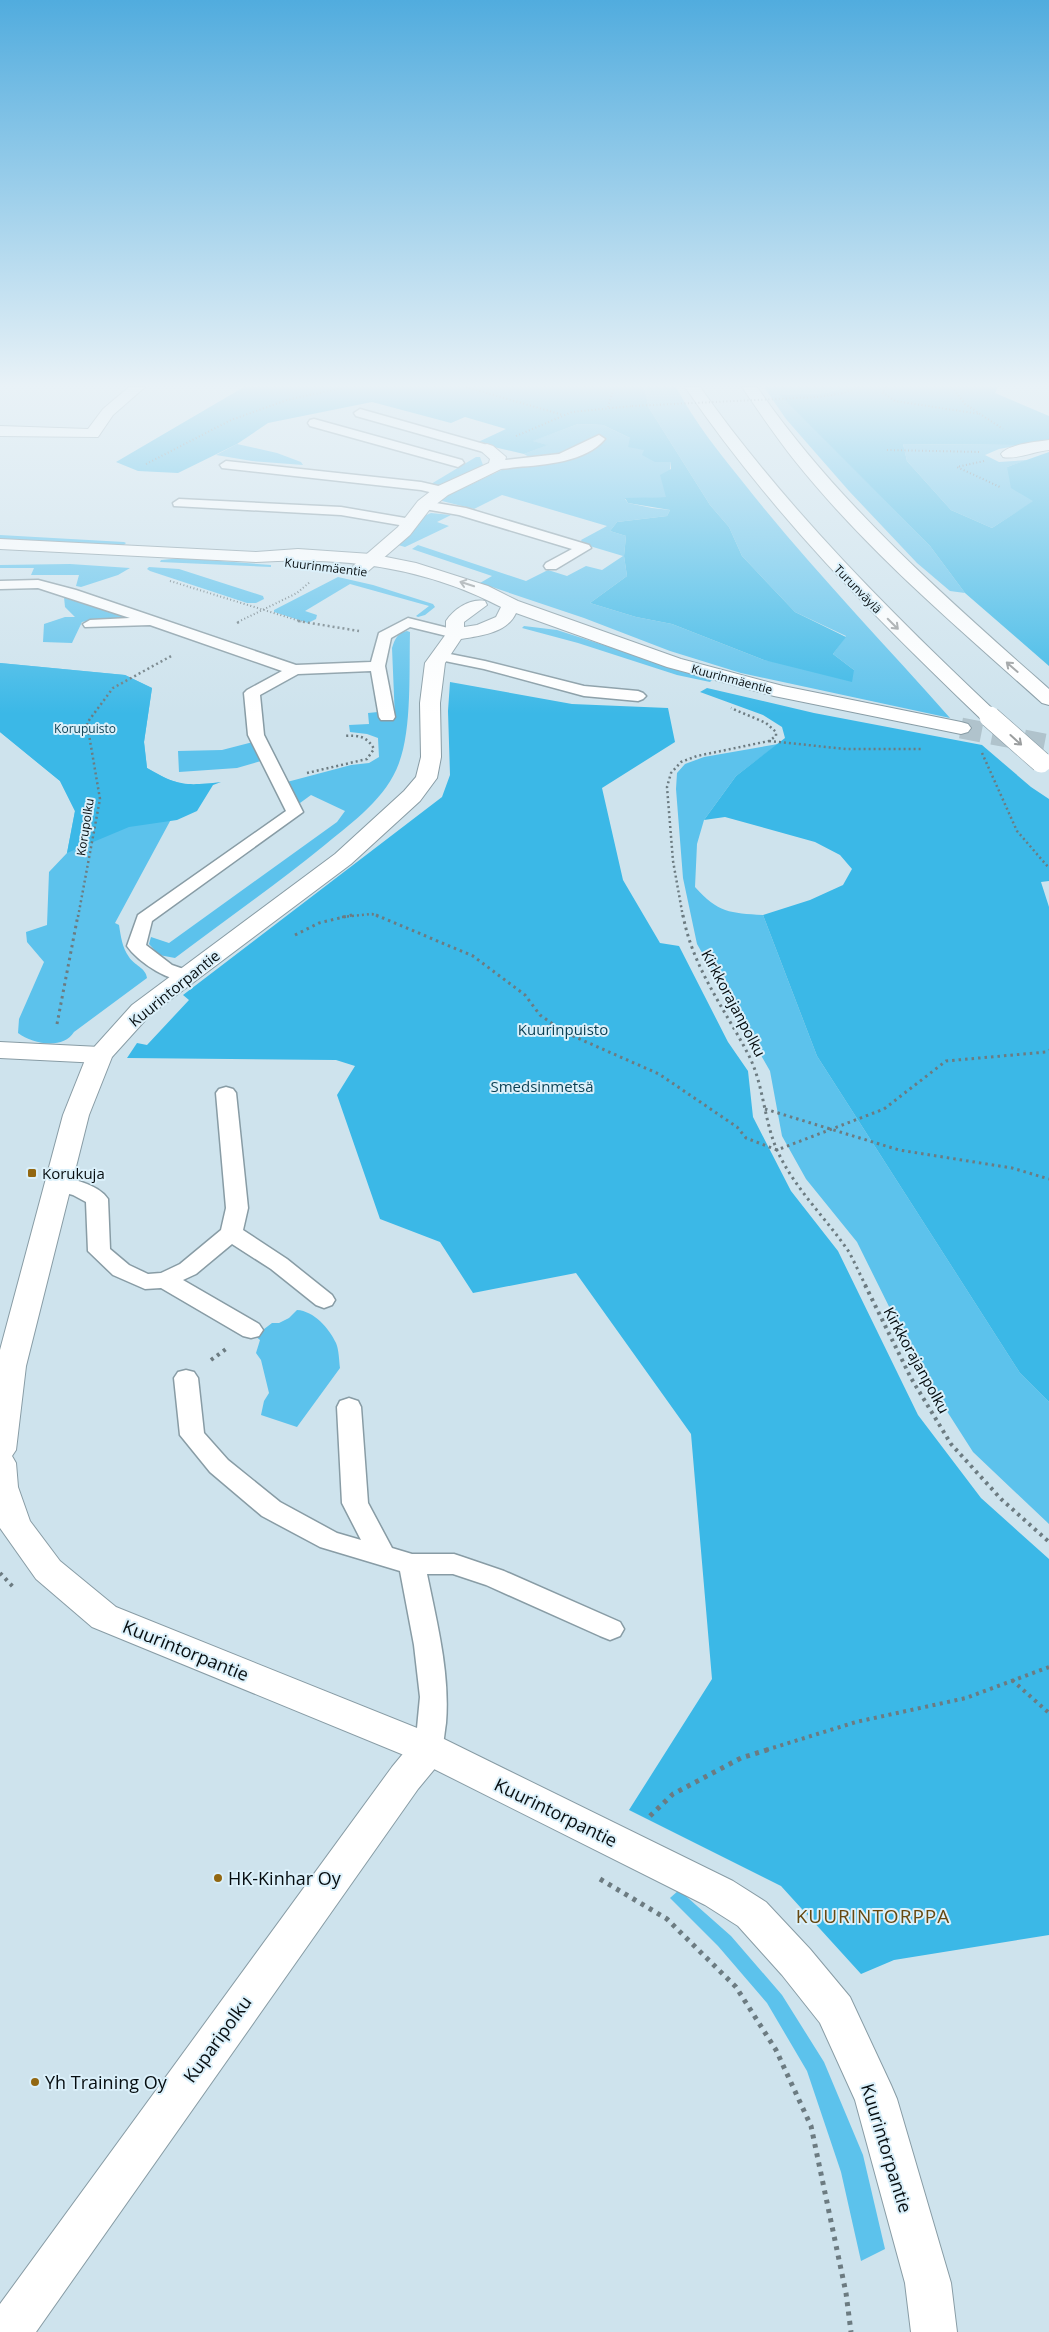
<svg xmlns="http://www.w3.org/2000/svg" width="1049" height="2332" font-family="'Open Sans',sans-serif">
<rect width="100%" height="100%" fill="#cee3ed"/>
<g fill="#5cc2ec">
<path d="M 644,387 L 676,387 C 695,423 721,455 746,486 C 810,567 882,641 950,718 L 741,673 L 670,651 L 584,618 L 480,583 L 492,576 L 412,549 L 418,545 L 526,581 L 548,570 L 567,576 L 586,566 L 602,570 L 623,556 L 583,544 L 581,540 L 607,526 L 502,495 L 474,509 L 438,500 L 529,457 L 524,454 L 547,445 L 532,441 L 578,424 L 603,425 L 630,438 L 644,450 L 671,462 L 666,497 L 625,499 L 628,503 L 652,508 L 670,510 L 667,516 L 617,522 L 610,531 L 626,536 L 624,556 L 627,576 L 590,603 L 636,617 L 672,624 L 764,660 L 854,670 L 833,654 L 846,636 L 795,612 L 742,556 L 729,527 L 710,505 L 649,408 Z"/>
<path d="M 764,387 L 847,387 L 826,393 L 781,395 L 930,546 L 965,593 L 950,591 L 917,563 L 849,491 L 786,419 Z"/>
<path d="M 237,444 L 277,453 L 301,462 L 303,465 L 252,461 L 216,455 Z"/>
<path d="M 903,444 L 1020,445 L 999,449 L 985,455 L 999,462 L 1028,460 L 1007,467 L 1034,501 L 992,528 L 951,510 L 907,461 Z"/>
<path d="M 476,457 L 480,457 L 483,465 L 481,468 L 440,486 L 431,484 Z"/>
<path d="M 431,513 L 451,515 L 437,522 L 449,526 L 405,547 L 398,545 L 424,516 Z"/>
<path d="M 0,535 L 124,542 L 126,543 L 123,546 L 0,539 Z"/>
<path d="M 182,558 L 271,565 L 271,567 L 160,562 L 161,560 Z"/>
<path d="M 70,564 L 130,568 L 118,575 L 81,587 L 76,586 L 79,575 L 31,575 L 34,568 L 0,568 L 0,565 Z"/>
<path d="M 149,567 L 179,569 L 263,596 L 264,599 L 256,603 L 247,603 L 150,571 L 147,569 Z"/>
<path d="M 338,577 L 373,585 L 433,604 L 435,607 L 425,615 L 418,617 L 416,616 L 429,606 L 350,584 L 305,611 L 317,615 L 316,619 L 308,623 L 274,612 L 274,610 Z"/>
<path d="M 68,596 L 135,617 L 126,620 L 96,619 L 82,622 L 72,643 L 43,642 L 44,624 L 65,617 L 75,617 L 65,607 L 64,597 Z"/>
<path d="M 524,626 L 557,630 L 712,680 L 710,682 L 677,675 L 578,643 L 522,628 Z"/>
<path d="M 407,631 L 410,632 C 409,670 412,729 399,763 C 387,797 353,822 326,844 C 277,884 225,920 175,958 L 159,955 L 149,944 L 151,937 L 169,943 L 337,822 L 345,811 L 311,795 L 300,803 L 294,799 L 287,782 L 351,765 L 369,763 L 379,757 L 378,738 L 367,734 L 350,732 L 349,725 L 369,724 L 368,713 L 378,712 L 380,720 L 395,719 L 392,648 C 395,639 397,633 407,631 Z"/>
<path d="M 0,663 L 125,675 L 152,688 L 144,742 L 147,768 L 167,779 L 189,786 L 115,923 L 119,925 C 121,937 122,947 129,957 C 134,965 146,968 147,978 L 74,1032 C 63,1050 33,1044 18,1033 L 19,1019 L 44,962 L 27,942 L 26,932 L 47,925 L 49,872 L 67,853 L 75,811 L 60,781 L 0,732 Z"/>
<path d="M 253,742 L 261,761 L 237,768 L 179,772 L 178,751 L 222,750 Z"/>
<path d="M 778,744 L 736,776 L 704,820 L 697,844 L 695,887 C 718,913 730,913 763,915 L 817,1056 L 1020,1373 L 1049,1402 L 1049,1524 L 973,1452 L 920,1369 L 857,1242 L 806,1179 L 782,1136 L 770,1071 L 697,944 L 683,878 L 676,789 L 677,773 L 685,764 L 704,757 Z"/>
<path d="M 297,1310 C 314,1311 329,1328 336,1343 C 339,1350 339,1360 340,1368 L 297,1427 L 261,1415 L 264,1401 L 269,1393 L 261,1360 L 256,1353 L 260,1340 L 255,1336 L 272,1323 L 279,1323 L 289,1318 Z"/>
<path d="M 679,1890 L 731,1936 L 782,1995 L 824,2062 L 863,2155 L 885,2249 L 861,2261 L 841,2172 L 807,2071 L 767,2003 L 718,1946 L 670,1898 Z"/>
</g>
<g fill="#3bb8e7">
<path d="M 244,387 L 644,387 L 649,408 L 710,505 L 729,527 L 742,556 L 795,612 L 846,637 L 833,654 L 854,670 L 852,682 L 764,660 L 672,624 L 636,617 L 590,603 L 627,576 L 624,556 L 626,536 L 610,531 L 617,522 L 667,516 L 670,510 L 628,503 L 625,498 L 666,497 L 660,475 L 671,469 L 671,462 L 655,462 L 642,455 L 644,450 L 628,447 L 630,438 L 603,425 L 578,424 L 533,441 L 548,445 L 524,454 L 476,443 L 506,429 L 465,417 L 451,423 L 372,402 L 268,423 L 237,444 L 178,473 L 138,471 L 116,462 Z"/>
<path d="M 847,387 L 998,387 L 995,393 L 1049,416 L 1049,440 L 1020,445 L 903,444 L 907,461 L 951,510 L 992,528 L 1033,501 L 1011,488 L 1007,467 L 1049,452 L 1049,666 L 965,593 L 930,546 L 780,395 L 826,393 Z"/>
<path d="M 0,663 L 125,675 L 152,688 L 144,742 L 147,768 C 178,786 185,786 221,782 L 213,785 L 197,811 L 177,820 L 129,827 L 67,853 L 75,811 L 60,781 L 0,732 Z"/>
<path d="M 450,682 L 572,704 L 668,708 L 675,742 L 602,788 L 623,880 L 660,943 L 679,946 L 728,1042 L 748,1071 L 753,1117 L 791,1191 L 838,1251 L 918,1415 L 981,1498 L 1049,1559 L 1049,1935 L 894,1960 L 861,1974 L 781,1886 L 629,1810 L 712,1679 L 691,1434 L 576,1273 L 473,1293 L 440,1242 L 380,1219 L 337,1095 L 355,1066 L 336,1060 L 127,1058 L 137,1043 L 147,1045 L 189,1000 L 183,995 L 442,797 L 450,775 L 448,711 Z"/>
<path d="M 707,688 L 814,713 L 982,745 L 1031,787 L 1049,799 L 1049,881 L 1041,882 L 1049,907 L 1049,1402 L 1020,1373 L 817,1056 L 763,915 L 810,900 L 843,885 L 852,869 L 840,855 L 815,842 L 725,817 L 704,820 L 736,776 L 785,738 L 782,727 L 763,715 L 700,692 Z"/>
</g>
<g fill="none" stroke-linecap="round" stroke-linejoin="round">
<path stroke="#b0c3cc" stroke-width="21" stroke-dasharray="21 11" stroke-linecap="butt" d="M 961,728 L 1049,745"/>
<g stroke="#889ca5" stroke-width="3">
<g id="lane">
<path d="M 360,409 L 491,446 L 493,449 L 487,453 L 356,416 L 354,413 Z"/>
<path d="M 314,419 L 462,460 L 464,463 L 458,467 L 310,426 L 308,423 L 310,420 Z"/>
<path d="M 599,435 L 605,439 C 586,462 544,465 517,467 C 509,468 497,471 491,465 L 497,461 L 559,454 Z"/>
<path d="M 226,461 L 421,482 L 447,488 L 448,491 L 442,495 L 421,490 L 222,468 L 220,465 Z"/>
<path d="M 179,499 L 341,507 L 411,519 L 418,523 L 411,527 L 341,515 L 174,506 L 173,503 Z"/>
<path d="M 424,501 L 466,508 L 589,545 L 591,548 L 556,569 L 546,569 L 544,566 L 546,563 L 572,549 L 459,515 L 419,508 L 418,505 L 419,502 Z"/>
<path d="M 38,580 L 76,590 L 296,665 L 371,662 L 379,633 L 408,618 L 460,631 L 462,634 L 455,638 L 410,627 L 391,638 L 385,666 L 395,717 L 393,720 L 381,720 L 379,717 L 371,671 L 298,674 L 260,695 L 264,735 L 303,812 L 152,921 L 146,945 L 172,965 L 192,972 L 194,976 L 192,980 C 172,985 138,962 127,946 L 138,915 L 286,811 L 248,735 L 244,693 L 247,690 L 282,671 L 150,625 L 85,627 L 83,624 L 90,620 L 130,618 L 38,588 L 0,589 L 0,581 Z"/>
<path d="M 440,652 L 485,661 L 584,686 L 638,691 L 643,693 L 646,696 L 643,699 L 638,701 L 584,696 L 484,669 L 435,659 L 433,656 Z"/>
<path d="M 226,1087 L 233,1089 L 236,1093 L 248,1208 L 243,1230 L 287,1259 L 332,1295 L 335,1300 L 332,1305 L 324,1308 L 316,1305 L 271,1269 L 232,1244 L 196,1274 L 183,1280 L 259,1324 L 263,1330 L 259,1336 L 251,1338 L 243,1336 L 161,1288 L 145,1289 L 113,1275 L 88,1251 L 86,1202 L 73,1195 L 51,1189 L 48,1184 L 51,1179 C 67,1175 99,1185 108,1199 L 110,1249 L 129,1265 L 148,1274 L 161,1273 L 180,1264 L 221,1230 L 226,1208 L 216,1093 L 219,1089 Z"/>
<path d="M 186,1370 L 194,1372 L 198,1378 L 204,1433 L 228,1460 L 280,1502 L 337,1533 L 361,1540 L 342,1503 L 337,1407 L 340,1401 L 349,1398 L 358,1401 L 361,1407 L 368,1503 L 392,1548 L 412,1554 L 454,1554 L 463,1557 L 504,1571 L 620,1622 L 624,1629 L 620,1636 L 610,1640 L 600,1636 L 486,1585 L 453,1574 L 427,1574 C 437,1623 450,1673 446,1723 C 444,1735 444,1747 439,1757 L 429,1761 L 419,1757 L 415,1749 L 420,1697 L 414,1645 L 400,1571 L 320,1547 L 262,1516 L 210,1472 L 180,1435 L 174,1378 L 178,1372 Z"/>
</g>
</g>
<g stroke="#889ca5" stroke-width="2">
<g id="street">
<path d="M 129,387 L 145,387 L 113,415 L 98,437 L 0,436 L 0,426 L 88,429 L 103,409 Z"/>
<path d="M 1049,440 L 1049,450 C 1036,451 1015,460 1003,457 L 1001,454 C 1008,444 1037,442 1049,440 Z"/>
<path d="M 487,444 L 493,446 L 506,457 L 503,468 L 448,495 L 430,509 L 410,535 L 366,573 L 354,573 L 351,569 L 354,565 L 398,527 L 418,501 L 436,487 L 489,463 L 490,459 L 479,449 L 481,446 Z"/>
<path d="M 0,1042 L 100,1047 L 109,1050 L 113,1055 L 109,1060 L 100,1063 L 0,1058 Z"/>
<path d="M 429,1734 L 442,1738 L 447,1749 L 442,1760 L 418,1789 L 36,2332 L 0,2332 L 0,2304 L 392,1767 L 416,1738 Z"/>
</g>
</g>
<g stroke="#889ca5" stroke-width="2">
<path id="secondary" d="M 0,539 L 256,552 L 298,549 L 371,554 L 416,563 L 488,586 L 518,601 L 681,659 L 783,686 L 961,722 L 968,724 L 971,728 L 968,732 L 961,734 L 774,696 L 667,667 L 516,613 C 507,633 481,636 461,639 L 445,663 L 440,703 L 441,757 L 437,778 L 420,801 L 351,864 L 150,1015 L 112,1057 L 89,1115 L 26,1366 L 16,1450 L 12,1456 L 16,1463 L 18,1487 L 30,1521 L 60,1561 L 116,1607 L 442,1738 L 733,1881 L 766,1902 L 810,1949 L 850,1997 L 891,2085 L 897,2099 L 951,2283 L 957,2332 L 911,2332 L 905,2283 L 855,2100 L 820,2023 L 782,1975 L 738,1926 L 705,1905 L 416,1760 L 92,1627 L 36,1579 L 0,1528 L 0,1350 L 63,1115 L 87,1055 L 132,1005 L 335,854 L 404,791 L 416,777 L 421,757 L 420,703 L 425,663 L 446,634 L 446,621 C 454,609 470,598 485,601 L 487,605 L 464,622 L 464,627 L 477,625 L 496,617 L 501,607 C 425,567 341,556 256,562 L 0,549 Z"/>
</g>
<g stroke="#889ca5" stroke-width="2">
<g id="highway">
<path d="M 685,387 L 700,387 C 786,508 889,611 997,713 L 1000,717 L 997,721 L 990,723 L 983,721 C 872,615 772,514 685,387 Z"/>
<path d="M 742,387 L 757,387 C 837,503 944,596 1049,689 L 1049,705 L 1042,703 C 957,627 867,551 795,461 C 776,437 759,412 742,387 Z"/>
</g>
</g>
<g stroke="#6c7b81" stroke-width="2" stroke-dasharray="1 2.5" stroke-linecap="butt">
<path d="M 466,387 L 563,415"/>
<path d="M 886,387 L 882,392 L 895,401 L 980,414"/>
<path d="M 952,387 L 965,404 L 1003,429"/>
<path d="M 817,397 L 840,394 L 859,387"/>
<path d="M 608,407 L 614,387"/>
<path d="M 516,436 L 572,412 L 632,406"/>
<path d="M 887,450 L 981,452"/>
<path d="M 984,461 L 957,467 L 1000,487"/>
<path d="M 146,464 L 231,420 L 287,400 L 347,387"/>
<path d="M 170,581 L 303,622"/>
<path d="M 238,622 L 297,593 L 310,582"/>
</g>
<g stroke="#6c7b81" stroke-width="2.5" stroke-dasharray="2 3" stroke-linecap="butt">
<path d="M 298,621 L 359,631"/>
<path d="M 237,623 L 241,621"/>
<path d="M 769,741 L 846,749 L 922,749"/>
<path d="M 982,753 L 1017,831 L 1049,868"/>
<path d="M 307,773 L 367,759 L 374,749 C 367,736 358,735 344,736"/>
<path d="M 78,917 L 100,799 L 87,723 L 113,688 L 173,655"/>
<path d="M 342,917 L 372,914 L 379,917"/>
<path d="M 683,917 L 673,861 L 667,787 L 671,773 L 681,762 L 697,756 L 769,741 L 776,736 L 776,732 L 766,723 L 731,708"/>
</g>
<g stroke="#6c7b81" stroke-width="3" stroke-dasharray="2.5 4" stroke-linecap="butt">
<path d="M 376,915 L 473,956 L 525,995 L 540,1015 L 564,1032 L 659,1074 L 737,1127 L 746,1138 L 777,1150 L 884,1109 L 946,1061 L 1046,1052 L 1049,1050"/>
<path d="M 683,915 C 692,966 724,1008 747,1052 C 764,1083 763,1118 777,1150 C 794,1188 826,1218 849,1252 C 855,1263 860,1275 866,1286"/>
<path d="M 295,935 L 319,923 L 352,915"/>
<path d="M 57,1024 L 78,915"/>
<path d="M 765,1109 L 899,1150 L 1012,1168 L 1049,1179"/>
</g>
<g stroke="#6c7b81" stroke-width="4" stroke-dasharray="3 4.5" stroke-linecap="butt">
<path d="M 865,1285 L 911,1378 L 951,1444 L 1001,1499 L 1049,1542"/>
<path d="M 211,1360 L 226,1349"/>
<path d="M 0,1573 L 15,1589"/>
<path d="M 1012,1680 L 1049,1713"/>
<path d="M 766,1750 L 856,1722 L 966,1698 L 1049,1667"/>
</g>
<g stroke="#6c7b81" stroke-width="5" stroke-dasharray="4 5.5" stroke-linecap="butt">
<path d="M 650,1816 L 673,1794 L 741,1758 L 770,1749"/>
<path d="M 600,1879 L 667,1919 L 736,1987 L 776,2050 L 811,2126 L 846,2293 L 851,2332"/>
</g>
<use href="#lane" fill="#fff" fill-rule="evenodd"/>
<use href="#street" fill="#fff" fill-rule="evenodd"/>
<use href="#secondary" fill="#fff" fill-rule="evenodd"/>
<use href="#highway" fill="#fff" fill-rule="evenodd"/>
<g stroke="#889ca5" stroke-width="22" stroke-linecap="butt">
<path id="highway-bridge" d="M 990,717 L 1041,762"/>
</g>
<path stroke="#6c7b81" stroke-width="2" stroke-dasharray="1 2.5" stroke-linecap="butt" d="M 632,406 L 817,397"/>
<use href="#highway-bridge" stroke="#fff" stroke-width="21"/>
</g>
<defs><path id="oneway-shaft" d="M-6 0H5M1.5-3L5.5 0L1.5 3" fill="none" stroke-width="1.6" stroke-linecap="round" stroke-linejoin="round" transform="scale(1.25)"/></defs>
<g stroke="#9b9e9f">
<use href="#oneway-shaft" transform="translate(467 584) rotate(-162)"/>
<use href="#oneway-shaft" transform="translate(893 624) rotate(45)"/>
<use href="#oneway-shaft" transform="translate(1012 667) rotate(-139)"/>
<use href="#oneway-shaft" transform="translate(1016 740) rotate(42)"/>
</g>
<linearGradient id="sky" x2="0" y2="1"><stop stop-color="#51acde"/><stop offset="0.54" stop-color="#e9f2f7"/><stop offset="1" stop-color="#e9f2f7" stop-opacity="0"/></linearGradient>
<rect width="1049" height="714" fill="url(#sky)"/>
<g fill="#926711" stroke="#dbf0fa" stroke-width="2">
<rect x="27" y="1168" width="10" height="10" rx="2.5"/>
<circle cx="218" cy="1878" r="5"/>
<circle cx="35" cy="2082" r="5"/>
</g>
<g text-anchor="middle" dominant-baseline="central" stroke-width="4" stroke-linejoin="round" paint-order="stroke">
<g font-size="12" fill="#060d10" stroke="#dbf0fa">
<text transform="translate(326 567) rotate(7)">Kuurinmäentie</text>
<text transform="translate(858 589) rotate(46)">Turunväylä</text>
<text transform="translate(732 679) rotate(15)">Kuurinmäentie</text>
<text transform="translate(85 827) rotate(-81)">Korupolku</text>
</g>
<g font-size="12" fill="#093f53" stroke="#dbf0fa">
<text x="85" y="728">Korupuisto</text>
</g>
<g font-size="15" fill="#060d10" stroke="#dbf0fa">
<text transform="translate(174 988) rotate(-39)">Kuurintorpantie</text>
<text transform="translate(734 1003) rotate(62)">Kirkkorajanpolku</text>
<text transform="translate(917 1360) rotate(61)">Kirkkorajanpolku</text>
</g>
<g font-size="15" fill="#093f53" stroke="#dbf0fa">
<text x="563" y="1029">Kuurinpuisto</text>
<text x="542" y="1086">Smedsinmetsä</text>
</g>
<g font-size="15" fill="#060d10" stroke="#dbf0fa" text-anchor="start">
<text x="42" y="1173">Korukuja</text>
</g>
<g font-size="18" fill="#060d10" stroke="#dbf0fa">
<text transform="translate(186 1650) rotate(22)">Kuurintorpantie</text>
<text transform="translate(556 1812) rotate(26)">Kuurintorpantie</text>
<text transform="translate(217 2039) rotate(-54)">Kuparipolku</text>
<text transform="translate(887 2148) rotate(73)">Kuurintorpantie</text>
</g>
<g font-size="18" fill="#060d10" stroke="#dbf0fa" text-anchor="start">
<text x="228" y="1878">HK-Kinhar Oy</text>
<text x="45" y="2082">Yh Training Oy</text>
</g>
<g font-size="19" letter-spacing="1" fill="#664810" stroke="#dbf0fa">
<text x="873" y="1916">KUURINTORPPA</text>
</g>
</g>
</svg>
